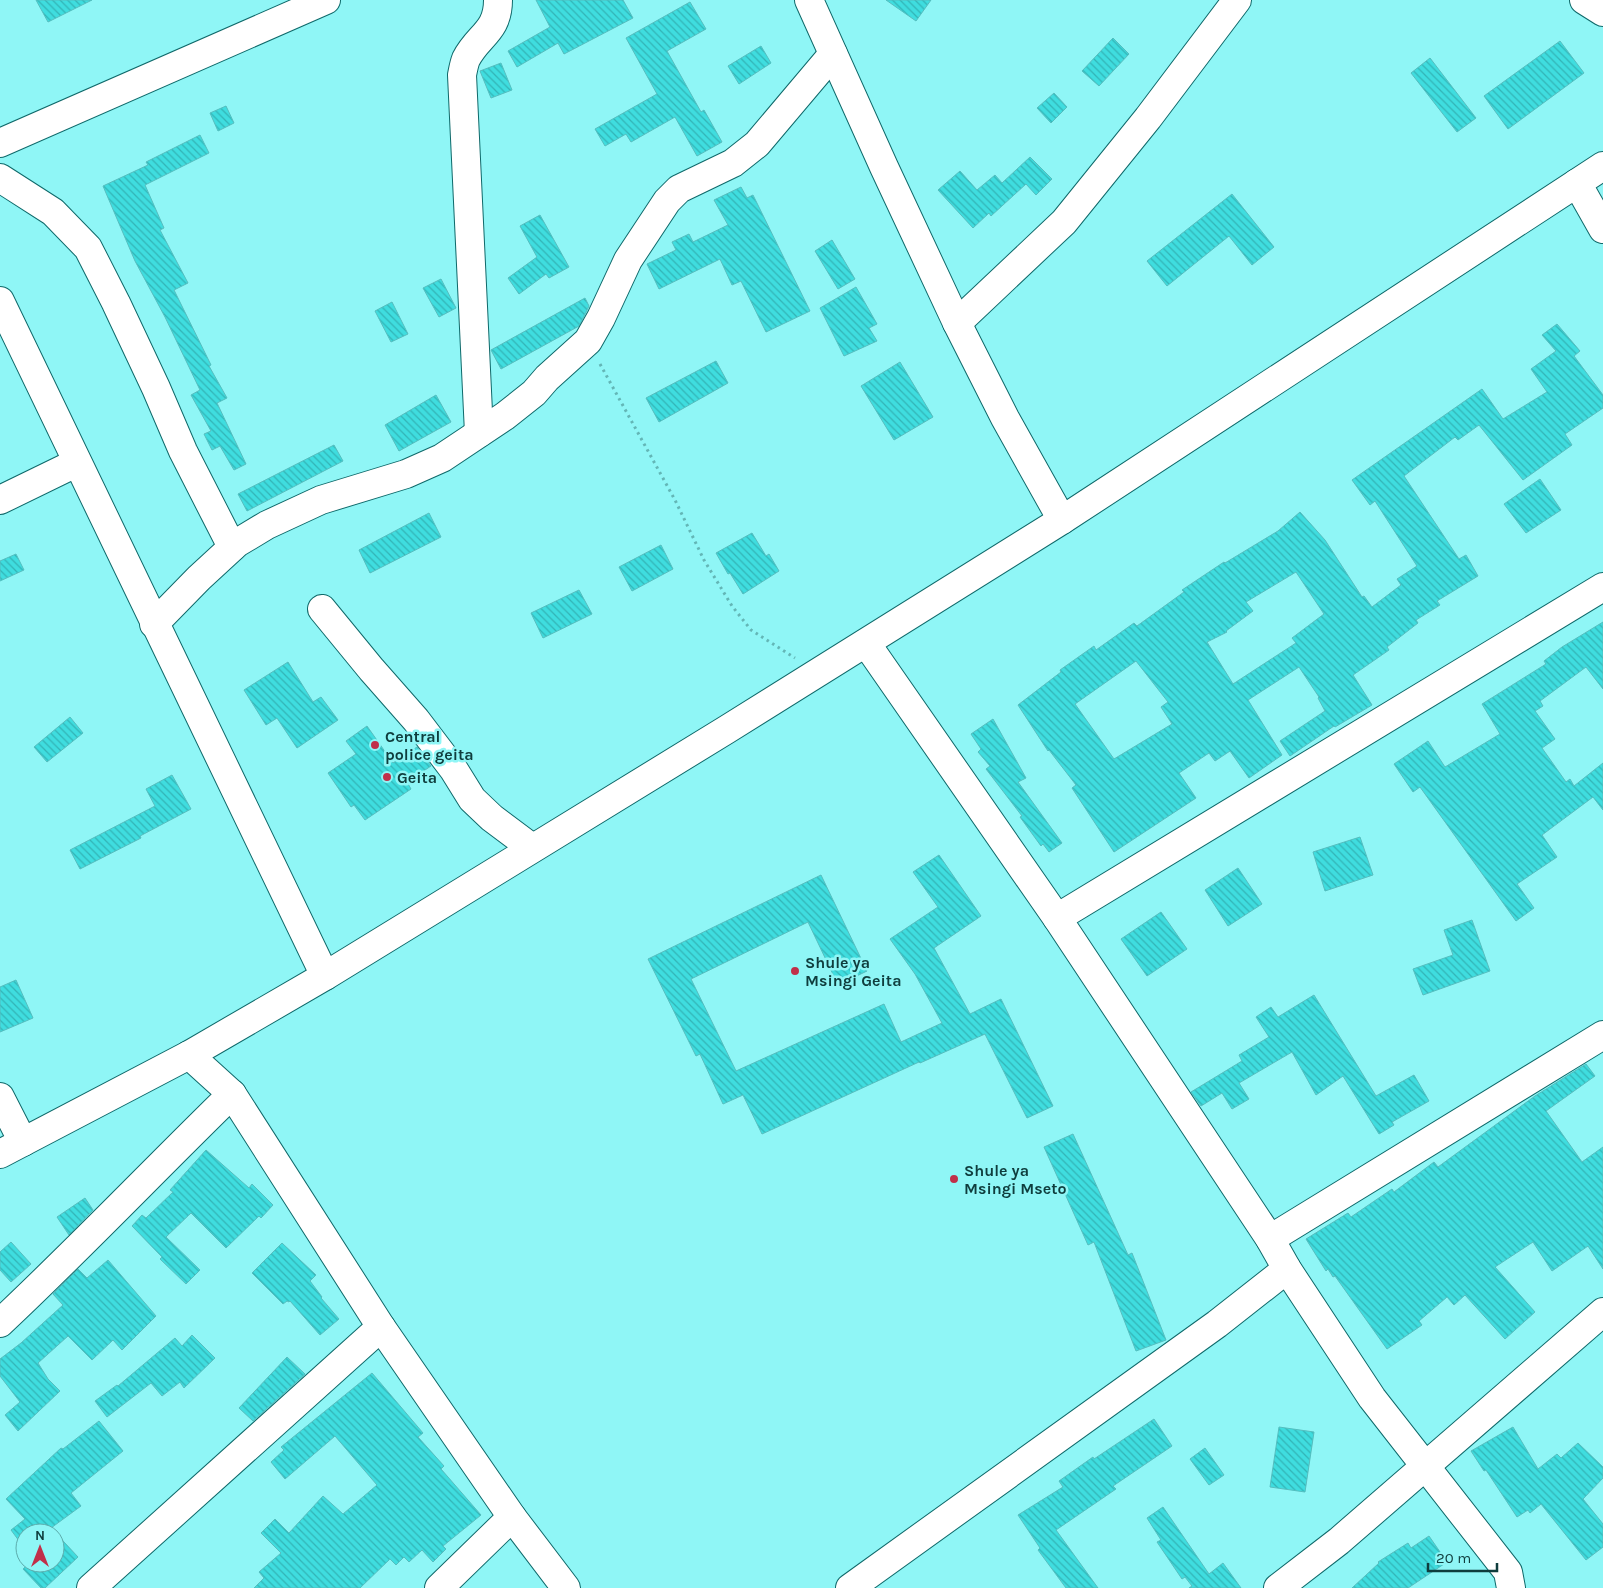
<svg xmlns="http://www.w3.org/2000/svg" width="1603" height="1588" font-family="Karla,sans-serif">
<defs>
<pattern id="building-back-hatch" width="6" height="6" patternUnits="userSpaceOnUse" patternTransform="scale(1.25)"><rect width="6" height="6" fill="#3fdddf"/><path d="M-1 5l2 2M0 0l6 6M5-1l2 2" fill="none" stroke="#33b4b6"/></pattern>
</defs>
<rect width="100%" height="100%" fill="#8ff6f6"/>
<g fill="url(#building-back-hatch)" stroke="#55bebf" fill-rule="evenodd">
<path d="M 36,0 L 92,0 L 48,22 Z"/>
<path d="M 536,0 L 623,0 L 633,18 L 564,54 L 558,43 L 517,67 L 508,51 L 550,27 Z"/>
<path d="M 886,0 L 931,0 L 916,21 Z"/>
<path d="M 690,2 L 706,29 L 667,51 L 701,112 L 704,110 L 722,142 L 697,156 L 675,117 L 631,142 L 626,134 L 605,146 L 595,129 L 657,94 L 626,38 Z"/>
<path d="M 1113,38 L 1129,54 L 1099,86 L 1082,71 Z"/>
<path d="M 1560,41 L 1584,73 L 1508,129 L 1484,96 Z"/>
<path d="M 761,46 L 771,63 L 739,84 L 728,66 Z"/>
<path d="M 1430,58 L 1476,118 L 1457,132 L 1411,73 Z"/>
<path d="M 501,63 L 512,90 L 491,98 L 480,71 Z"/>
<path d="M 1054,93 L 1067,107 L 1051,123 L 1037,108 Z"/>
<path d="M 226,106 L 234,123 L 218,131 L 210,113 Z"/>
<path d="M 200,135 L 209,153 L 145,185 L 164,228 L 160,230 L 188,283 L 174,290 L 211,365 L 209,366 L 227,398 L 217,403 L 246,464 L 234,470 L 220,446 L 212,450 L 204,434 L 211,431 L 191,395 L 200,390 L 165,317 L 135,261 L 103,186 L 148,165 L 146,162 Z"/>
<path d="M 1030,157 L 1052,179 L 1036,195 L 1026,184 L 991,216 L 989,213 L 973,228 L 938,190 L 960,171 L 977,190 L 995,175 L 1002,183 Z"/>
<path d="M 741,187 L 747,198 L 753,195 L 810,311 L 766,332 L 741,281 L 732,285 L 720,259 L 659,289 L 647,264 L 676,250 L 672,242 L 689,234 L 693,242 L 728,225 L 714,200 Z"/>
<path d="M 1232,194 L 1274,247 L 1252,265 L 1229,236 L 1167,286 L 1147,261 Z"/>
<path d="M 540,215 L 569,267 L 549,278 L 546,274 L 519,294 L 508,278 L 537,257 L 520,226 Z"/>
<path d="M 832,240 L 855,279 L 838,289 L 815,251 Z"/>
<path d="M 441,279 L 456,308 L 439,317 L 423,288 Z"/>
<path d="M 856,287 L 877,324 L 869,328 L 877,341 L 844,356 L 820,308 Z"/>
<path d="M 585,298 L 589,306 L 579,326 L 501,369 L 491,350 Z"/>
<path d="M 392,302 L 408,334 L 391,342 L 375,311 Z"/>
<path d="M 1557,324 L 1580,351 L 1574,356 L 1603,395 L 1603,408 L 1565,434 L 1572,445 L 1523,480 L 1479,425 L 1458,440 L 1455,437 L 1404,476 L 1459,559 L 1466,555 L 1478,576 L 1437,601 L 1440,605 L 1416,620 L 1418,623 L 1387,647 L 1389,650 L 1353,675 L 1372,705 L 1335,727 L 1334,726 L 1290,756 L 1280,741 L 1325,711 L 1318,698 L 1319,697 L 1299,667 L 1248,700 L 1282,755 L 1249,778 L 1230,751 L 1215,761 L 1209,753 L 1179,773 L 1196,798 L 1114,852 L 1072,788 L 1076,785 L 1049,750 L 1048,751 L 1018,705 L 1061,672 L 1060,670 L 1094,646 L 1096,650 L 1134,623 L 1137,626 L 1184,592 L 1182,590 L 1224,562 L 1225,563 L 1278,531 L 1300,512 L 1325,540 L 1362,597 L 1364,596 L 1372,607 L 1401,585 L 1397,579 L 1417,566 L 1375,501 L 1370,505 L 1352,480 L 1482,389 L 1503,419 L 1547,392 L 1531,369 L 1556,351 L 1542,335 ZM 1296,572 L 1324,614 L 1292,638 L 1296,643 L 1233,684 L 1207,642 L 1227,632 L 1226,631 L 1253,611 L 1246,602 ZM 1136,661 L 1168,702 L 1161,707 L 1172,724 L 1114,759 L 1075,704 Z"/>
<path d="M 716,361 L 728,383 L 659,422 L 646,398 Z"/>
<path d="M 900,362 L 933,417 L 894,440 L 861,386 Z"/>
<path d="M 436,395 L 451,422 L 399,451 L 385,425 Z"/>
<path d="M 334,445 L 343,461 L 247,511 L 238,494 Z"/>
<path d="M 1540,479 L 1561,510 L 1526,533 L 1504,504 Z"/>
<path d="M 429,513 L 441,537 L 370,573 L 359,550 Z"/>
<path d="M 752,533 L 766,556 L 769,554 L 779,571 L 743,594 L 730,573 L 728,574 L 716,553 Z"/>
<path d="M 661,545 L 673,569 L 632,591 L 619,567 Z"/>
<path d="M 16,554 L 24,570 L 0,581 L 0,561 Z"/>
<path d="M 579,590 L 592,614 L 543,638 L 531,613 Z"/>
<path d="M 1603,622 L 1603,689 L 1586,667 L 1540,701 L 1543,706 L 1535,711 L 1555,739 L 1542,748 L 1566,782 L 1570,779 L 1574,786 L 1603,763 L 1603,810 L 1593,797 L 1542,835 L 1557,857 L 1517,884 L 1534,908 L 1516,921 L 1420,787 L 1413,792 L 1394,764 L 1428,741 L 1445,767 L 1500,734 L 1482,704 L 1546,664 L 1544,661 L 1562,647 Z"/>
<path d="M 288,662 L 313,702 L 321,697 L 338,720 L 297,748 L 277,718 L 266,725 L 244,690 Z"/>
<path d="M 70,717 L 83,733 L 47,762 L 34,747 Z"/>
<path d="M 993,719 L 1026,778 L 1018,782 L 1062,843 L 1049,852 L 1043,844 L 1041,846 L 1020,817 L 1022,816 L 986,769 L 990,766 L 978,752 L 981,749 L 971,734 Z"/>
<path d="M 367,726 L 393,763 L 417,747 L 431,766 L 407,782 L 411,789 L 365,820 L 354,805 L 351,807 L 328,773 L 356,754 L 346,741 Z"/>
<path d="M 172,775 L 191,809 L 140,836 L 141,838 L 80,869 L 70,850 L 155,806 L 146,789 Z"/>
<path d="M 1360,837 L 1373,875 L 1325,891 L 1313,852 Z"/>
<path d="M 939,855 L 981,916 L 934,948 L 970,1014 L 1001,999 L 1053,1106 L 1027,1118 L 985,1034 L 920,1063 L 919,1062 L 762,1134 L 743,1095 L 723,1104 L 700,1054 L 696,1056 L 648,959 L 821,875 L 867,971 L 838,985 L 808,922 L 691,979 L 736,1071 L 884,1004 L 901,1042 L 942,1023 L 915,974 L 890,939 L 938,907 L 913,872 Z"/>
<path d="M 1238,868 L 1262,904 L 1228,926 L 1205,890 Z"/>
<path d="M 1161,912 L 1187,949 L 1147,976 L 1121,939 Z"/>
<path d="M 1472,920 L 1490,971 L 1423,995 L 1413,969 L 1453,955 L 1444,930 Z"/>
<path d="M 16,980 L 33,1018 L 0,1032 L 0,987 Z"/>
<path d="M 1314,995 L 1376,1096 L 1414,1075 L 1429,1101 L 1392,1122 L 1394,1125 L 1379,1134 L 1343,1076 L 1316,1095 L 1292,1052 L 1239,1083 L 1249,1099 L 1232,1109 L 1222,1093 L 1201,1106 L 1191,1092 L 1242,1061 L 1239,1055 L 1269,1037 L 1256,1017 L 1271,1007 L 1278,1017 Z"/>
<path d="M 1586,1064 L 1595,1076 L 1546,1111 L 1582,1162 L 1603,1147 L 1603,1269 L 1588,1246 L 1552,1271 L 1533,1242 L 1495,1267 L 1535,1312 L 1505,1339 L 1465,1295 L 1454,1305 L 1447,1297 L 1419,1321 L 1422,1325 L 1387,1349 L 1335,1276 L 1333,1277 L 1328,1269 L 1326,1271 L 1306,1239 L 1348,1213 L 1351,1217 L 1392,1189 L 1394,1192 L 1434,1162 L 1438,1167 L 1535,1096 Z"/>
<path d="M 1073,1134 L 1128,1255 L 1132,1253 L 1166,1340 L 1136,1351 L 1094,1242 L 1088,1245 L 1044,1147 Z"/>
<path d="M 206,1150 L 249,1188 L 252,1184 L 273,1205 L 261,1218 L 259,1216 L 226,1248 L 191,1213 L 166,1237 L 200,1270 L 186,1284 L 160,1259 L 162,1257 L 132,1226 L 142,1215 L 146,1218 L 173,1192 L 170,1190 Z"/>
<path d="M 85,1198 L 93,1210 L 69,1235 L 57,1217 Z"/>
<path d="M 11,1242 L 31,1264 L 11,1282 L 0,1270 L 0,1252 Z"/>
<path d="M 282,1243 L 316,1275 L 310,1281 L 322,1297 L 321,1298 L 339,1319 L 320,1335 L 290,1301 L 289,1302 L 287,1301 L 283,1304 L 252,1273 Z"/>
<path d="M 108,1260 L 156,1316 L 122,1350 L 113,1340 L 92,1360 L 68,1336 L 38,1363 L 48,1379 L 60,1391 L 18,1431 L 5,1415 L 20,1402 L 0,1376 L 0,1359 L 21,1343 L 63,1305 L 53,1294 L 78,1269 L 87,1278 Z"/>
<path d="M 192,1335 L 215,1358 L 184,1388 L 180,1382 L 162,1396 L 151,1383 L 107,1417 L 95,1401 L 117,1385 L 118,1386 L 175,1338 L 182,1346 Z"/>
<path d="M 287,1357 L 305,1374 L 253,1421 L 239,1408 Z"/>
<path d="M 372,1373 L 423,1433 L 418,1437 L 444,1466 L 441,1469 L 481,1515 L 443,1546 L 446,1549 L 433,1562 L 422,1550 L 409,1562 L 404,1557 L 396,1565 L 390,1559 L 360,1588 L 254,1588 L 264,1578 L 259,1572 L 281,1553 L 261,1533 L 275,1519 L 289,1533 L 323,1496 L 343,1514 L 377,1485 L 335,1436 L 285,1479 L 271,1462 L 284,1450 L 281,1447 Z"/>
<path d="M 1154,1419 L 1172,1446 L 1113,1486 L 1116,1489 L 1056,1530 L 1098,1588 L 1066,1588 L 1038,1550 L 1040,1548 L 1018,1515 L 1063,1487 L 1059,1481 L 1093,1457 L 1094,1459 Z"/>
<path d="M 99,1421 L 123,1451 L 71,1493 L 81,1506 L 51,1528 L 78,1557 L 45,1588 L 41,1588 L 23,1569 L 29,1563 L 55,1563 L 55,1533 L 25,1533 L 25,1549 L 11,1530 L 25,1519 L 6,1499 L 61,1448 L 63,1449 Z"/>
<path d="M 1279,1427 L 1314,1432 L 1305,1492 L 1270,1487 Z"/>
<path d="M 1513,1427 L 1538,1469 L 1557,1454 L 1561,1458 L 1578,1443 L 1603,1467 L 1603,1478 L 1583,1499 L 1603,1524 L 1603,1547 L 1586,1560 L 1541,1504 L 1530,1513 L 1528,1510 L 1517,1517 L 1486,1470 L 1484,1471 L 1471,1451 Z"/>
<path d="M 1205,1448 L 1224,1475 L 1209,1485 L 1190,1459 Z"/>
<path d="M 1163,1507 L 1209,1574 L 1223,1563 L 1241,1588 L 1189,1588 L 1192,1586 L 1185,1577 L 1182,1579 L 1157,1542 L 1161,1540 L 1147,1518 Z"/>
<path d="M 1429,1536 L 1447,1562 L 1408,1588 L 1352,1588 L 1379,1563 L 1378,1562 L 1408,1543 L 1411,1548 Z"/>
</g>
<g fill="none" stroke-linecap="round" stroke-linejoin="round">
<g stroke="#0f696a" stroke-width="30">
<g id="minor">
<path d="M 809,0 L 884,167 L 957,323 L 1005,418 L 1062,520"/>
<path d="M 1584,0 L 1603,12"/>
<path d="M 0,143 L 326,0"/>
<path d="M 0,178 L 53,212 L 88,248 L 116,303 L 156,388 L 183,451 L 232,547"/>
<path d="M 1577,183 L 1603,229"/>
<path d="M 0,301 C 107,527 218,750 325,976"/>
<path d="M 957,323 L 1064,222 L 1148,118 L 1237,0"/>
<path d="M 479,433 L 462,75 C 463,70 464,64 466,59 C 478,35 498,32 498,0"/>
<path d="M 0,500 L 76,463"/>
<path d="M 322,609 L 372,670 L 416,720 L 454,770 L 472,799 L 492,818 L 532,848"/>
<path d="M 154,624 L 199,578 L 237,543 L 267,525 L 321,500 L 406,474 L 442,458 L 505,416 L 534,393 L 547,378 L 588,341 L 601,318 L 628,260 L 667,201 L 679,189 L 733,163 L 757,144 L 833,54"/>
<path d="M 866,643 L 1057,918 L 1270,1239 L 1287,1269 L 1372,1398 L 1508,1572 L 1511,1588"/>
<path d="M 1057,918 L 1603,587"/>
<path d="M 189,1055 L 232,1094 L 381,1327 L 512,1517 L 566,1588"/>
<path d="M 0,1097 L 23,1142"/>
<path d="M 0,1154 L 189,1055 L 325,976 L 726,730 L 1062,520 L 1603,166"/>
<path d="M 1270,1239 L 1603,1035"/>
<path d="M 0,1323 C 79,1249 154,1170 232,1094"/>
<path d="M 91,1588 L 381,1327"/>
<path d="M 439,1588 L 512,1517"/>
<path d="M 850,1588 L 1217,1324 L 1287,1269"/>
<path d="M 1278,1588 L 1339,1541 L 1603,1312"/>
</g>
</g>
<path stroke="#63b6b6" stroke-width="3" stroke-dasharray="2.5 4" stroke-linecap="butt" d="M 600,364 L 675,500 L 704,560 L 732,606 L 751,630 L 795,658"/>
<use href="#minor" stroke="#fff" stroke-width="28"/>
</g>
<g fill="#c02f49" stroke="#8ff6f6" stroke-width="2">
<circle cx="375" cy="745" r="5"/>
<circle cx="387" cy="777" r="5"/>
<circle cx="795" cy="971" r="5"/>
<circle cx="954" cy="1179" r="5"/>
</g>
<g text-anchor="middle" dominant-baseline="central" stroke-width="5" stroke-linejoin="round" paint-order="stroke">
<g font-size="16" font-weight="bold" fill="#0f3d3d" stroke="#8ff6f6" text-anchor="start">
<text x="385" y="736">Central<tspan x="385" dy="18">police geita</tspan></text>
<text x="397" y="777">Geita</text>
<text x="805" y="962">Shule ya<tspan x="805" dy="18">Msingi Geita</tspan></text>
<text x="964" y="1170">Shule ya<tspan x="964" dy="18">Msingi Mseto</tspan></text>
</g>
</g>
<g transform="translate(40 1548)"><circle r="24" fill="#8ff6f6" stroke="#5cacac"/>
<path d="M0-4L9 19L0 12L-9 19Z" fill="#c02f49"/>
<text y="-8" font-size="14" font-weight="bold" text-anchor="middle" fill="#0f3d3d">N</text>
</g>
<path d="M1428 1563v8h69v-8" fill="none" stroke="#0f3d3d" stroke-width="2.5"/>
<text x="1436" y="1563" font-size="15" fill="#0f3d3d" stroke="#8ff6f6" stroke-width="4" paint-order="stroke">20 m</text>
</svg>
